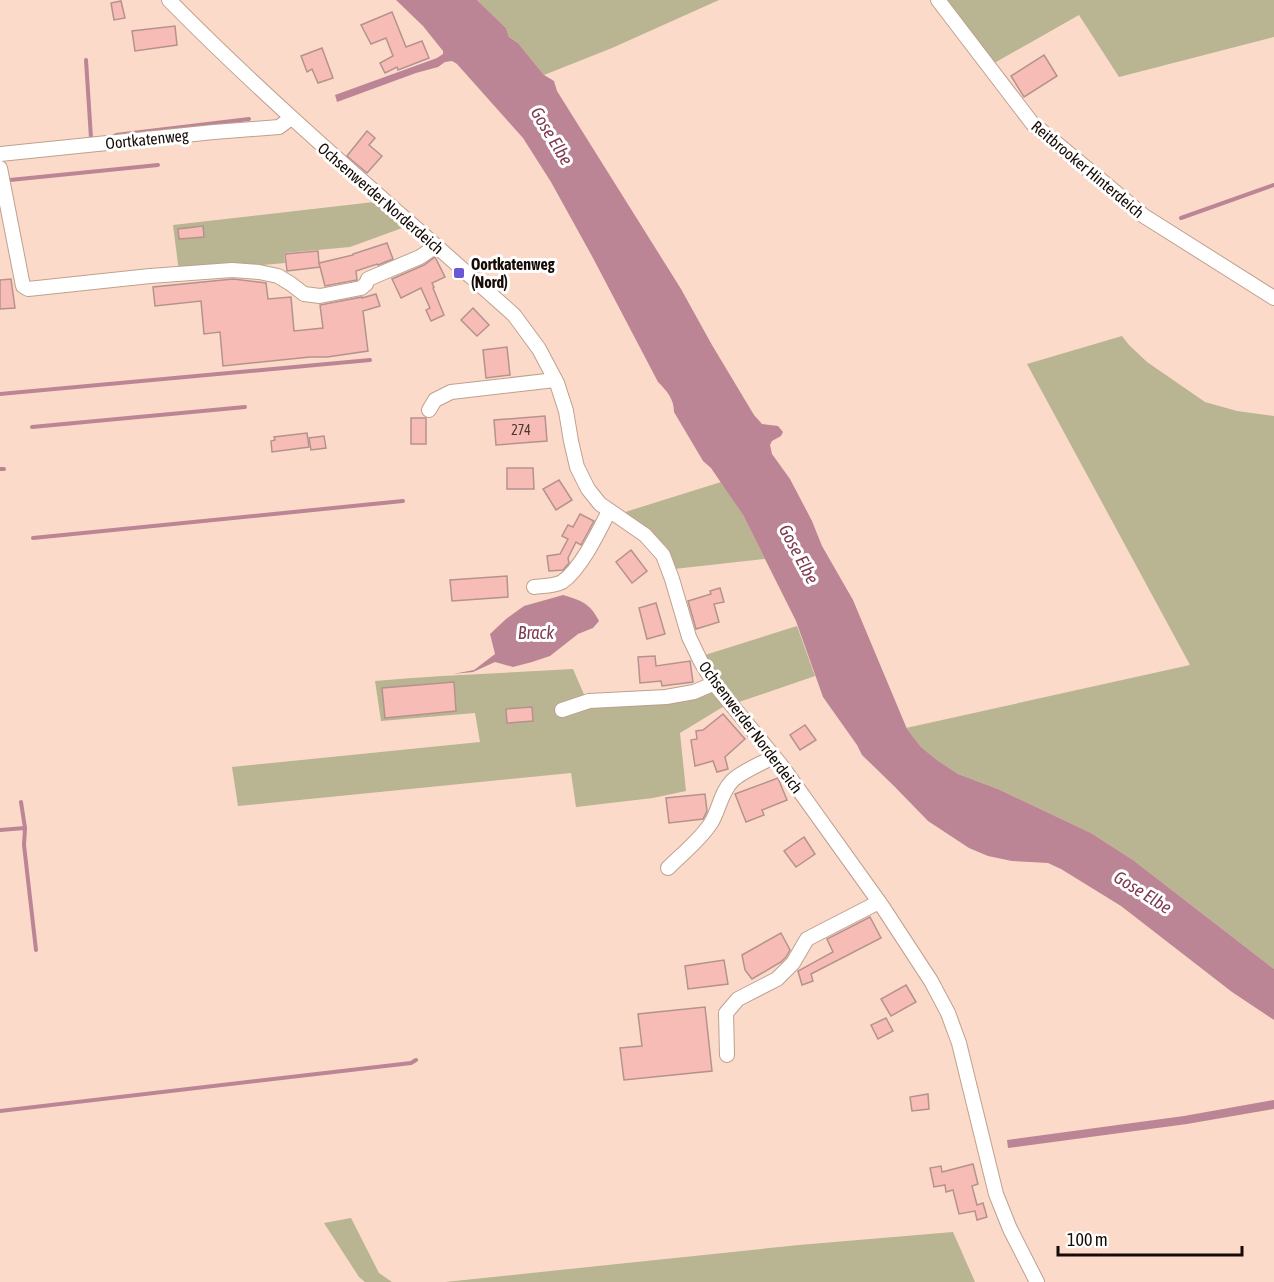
<svg xmlns="http://www.w3.org/2000/svg" width="1274" height="1282" font-family="'Asap Condensed',sans-serif">
<rect width="100%" height="100%" fill="#fbdac9"/>
<g fill="#b9b491">
<path d="M 477,0 L 719,0 L 612,48 L 544,75 L 518,43 L 509,37 L 506,28 Z"/>
<path d="M 942,0 L 1274,0 L 1274,37 L 1119,77 L 1079,15 L 989,66 Z"/>
<path d="M 374,202 L 405,227 L 350,247 L 284,253 L 285,263 L 179,272 L 173,225 Z"/>
<path d="M 1122,336 L 1129,345 L 1147,362 L 1205,402 L 1237,411 L 1274,416 L 1274,969 L 1133,860 L 1091,833 L 998,789 L 958,774 L 937,760 L 921,747 L 906,728 L 1190,665 L 1027,364 Z"/>
<path d="M 721,482 L 743,515 L 765,559 L 674,569 L 666,546 L 622,513 Z"/>
<path d="M 797,626 L 815,676 L 739,702 L 723,682 L 705,655 Z"/>
<path d="M 573,669 L 589,706 L 708,687 L 726,705 L 680,733 L 686,791 L 653,798 L 576,807 L 571,773 L 238,806 L 232,767 L 480,742 L 475,713 L 381,721 L 375,681 C 441,675 507,673 573,669 Z"/>
<path d="M 351,1218 L 379,1273 L 392,1282 L 365,1282 L 359,1277 L 324,1223 Z"/>
<path d="M 953,1232 L 975,1282 L 445,1282 L 799,1245 Z"/>
</g>
<g fill="#bc8595">
<path d="M 396,0 L 477,0 L 506,28 L 509,37 L 518,43 L 544,75 L 554,81 L 557,91 L 681,289 L 712,345 L 754,415 L 762,424 L 778,426 L 783,432 L 781,436 L 772,441 L 770,445 L 772,454 L 790,479 L 812,521 L 822,546 L 853,600 L 907,729 L 921,747 L 937,760 L 958,774 L 998,789 L 1091,833 L 1133,860 L 1274,969 L 1274,1020 L 1232,992 L 1121,906 L 1061,869 L 1048,863 L 1012,861 L 988,856 L 969,848 L 928,821 L 894,786 L 862,755 L 857,745 L 823,697 L 796,621 L 743,515 L 711,468 L 703,461 L 674,412 C 674,399 667,391 658,382 L 593,258 L 551,182 L 523,138 L 457,64 L 452,61 L 445,62 L 438,67 L 416,73 L 337,102 L 335,95 L 437,58 L 443,54 L 443,51 L 423,26 Z"/>
<path d="M 563,595 C 582,601 590,603 599,621 L 593,628 L 578,634 L 550,656 L 532,662 L 513,667 L 495,662 L 473,672 L 453,674 L 474,670 L 495,654 L 490,634 L 506,619 L 524,606 Z"/>
<path d="M 1274,1100 L 1274,1109 L 1187,1124 L 1008,1148 L 1007,1140 L 1184,1116 Z"/>
</g>
<g fill="none" stroke-linecap="round" stroke-linejoin="round">
<g stroke="#bc8595" stroke-width="4">
<path d="M 86,60 L 91,138"/>
<path d="M 116,135 L 249,119"/>
<path d="M 10,180 L 158,165"/>
<path d="M 1181,218 L 1274,185"/>
<path d="M 0,394 L 370,360"/>
<path d="M 32,427 L 245,407"/>
<path d="M 0,469 L 4,469"/>
<path d="M 33,538 L 403,501"/>
<path d="M 21,802 L 25,828 L 24,845 L 36,950"/>
<path d="M 0,830 L 25,828"/>
<path d="M 0,1111 L 411,1063 L 416,1060"/>
</g>
</g>
<g fill="#f8bcb6" stroke="#b5928e" stroke-width="1.5">
<path d="M 121,1 L 125,18 L 114,20 L 111,3 Z"/>
<path d="M 392,12 L 406,47 L 422,41 L 429,58 L 398,70 L 397,67 L 385,73 L 380,63 L 393,56 L 386,38 L 371,44 L 361,25 Z"/>
<path d="M 175,26 L 177,45 L 135,51 L 132,31 Z"/>
<path d="M 322,48 L 333,78 L 318,83 L 312,69 L 307,72 L 301,56 Z"/>
<path d="M 1044,55 L 1057,76 L 1024,97 L 1011,76 Z"/>
<path d="M 367,131 L 375,138 L 369,145 L 382,156 L 367,173 L 347,156 Z"/>
<path d="M 203,226 L 204,237 L 179,239 L 178,229 Z"/>
<path d="M 387,243 L 393,259 L 378,265 L 377,264 L 356,271 L 357,280 L 325,286 L 319,263 L 320,267 L 287,271 L 285,254 L 318,251 L 319,263 L 353,255 L 353,254 Z"/>
<path d="M 435,257 L 445,277 L 432,283 L 434,287 L 433,288 L 444,315 L 431,321 L 426,310 L 430,308 L 421,288 L 401,298 L 392,279 L 424,265 Z"/>
<path d="M 11,279 L 15,308 L 0,309 L 0,280 Z"/>
<path d="M 233,279 L 266,283 L 268,299 L 291,297 L 294,331 L 323,328 L 320,305 L 362,297 L 362,298 L 376,294 L 380,306 L 363,311 L 368,351 L 327,357 L 310,357 L 223,366 L 220,332 L 204,334 L 201,301 L 155,306 L 153,287 Z"/>
<path d="M 473,308 L 489,325 L 477,336 L 461,320 Z"/>
<path d="M 507,347 L 510,375 L 486,378 L 483,350 Z"/>
<path d="M 545,416 L 547,441 L 496,445 L 494,420 Z"/>
<rect x="411" y="418" width="15" height="26"/>
<path d="M 307,433 L 309,447 L 272,452 L 271,441 L 275,440 L 274,437 Z"/>
<path d="M 324,436 L 326,448 L 311,450 L 309,438 Z"/>
<path d="M 507,468 L 533,468 L 534,489 L 507,489 Z"/>
<path d="M 559,480 L 572,500 L 556,510 L 543,489 Z"/>
<path d="M 580,514 L 594,521 L 587,534 L 581,545 L 576,542 L 568,558 L 569,563 L 563,570 L 549,571 L 547,556 L 560,554 L 568,539 L 562,536 L 568,525 L 573,527 Z"/>
<path d="M 631,550 L 647,571 L 632,583 L 616,562 Z"/>
<path d="M 507,576 L 508,597 L 452,601 L 450,580 Z"/>
<path d="M 720,588 L 724,602 L 714,604 L 719,622 L 696,629 L 688,601 L 711,594 L 710,591 Z"/>
<path d="M 656,603 L 665,634 L 647,639 L 639,608 Z"/>
<path d="M 655,656 L 656,666 L 690,661 L 693,682 L 662,686 L 661,681 L 640,683 L 638,657 Z"/>
<path d="M 454,682 L 456,711 L 385,718 L 382,688 Z"/>
<path d="M 532,707 L 533,721 L 507,723 L 506,709 Z"/>
<path d="M 723,714 L 745,739 L 725,757 L 728,769 L 717,772 L 713,761 L 695,766 L 691,740 L 697,739 L 696,731 L 703,730 Z"/>
<path d="M 805,725 L 816,740 L 800,750 L 790,735 Z"/>
<path d="M 778,778 L 787,800 L 762,810 L 764,815 L 746,822 L 735,794 Z"/>
<path d="M 705,794 L 707,811 L 703,819 L 669,823 L 666,798 Z"/>
<path d="M 804,837 L 815,854 L 796,867 L 784,851 Z"/>
<path d="M 870,917 L 881,938 L 811,974 L 813,981 L 802,985 L 798,971 L 833,952 L 827,939 Z"/>
<path d="M 781,933 L 790,950 L 786,957 L 781,962 L 752,979 L 745,970 L 742,955 Z"/>
<path d="M 724,960 L 728,984 L 688,989 L 685,966 Z"/>
<path d="M 906,985 L 916,1002 L 891,1016 L 881,999 Z"/>
<path d="M 705,1007 L 712,1071 L 624,1080 L 620,1048 L 642,1046 L 638,1014 Z"/>
<path d="M 886,1018 L 893,1031 L 878,1039 L 871,1025 Z"/>
<path d="M 928,1094 L 929,1109 L 912,1111 L 910,1097 Z"/>
<path d="M 973,1164 L 978,1184 L 972,1186 L 977,1205 L 983,1203 L 987,1217 L 977,1220 L 975,1211 L 959,1214 L 953,1190 L 946,1192 L 945,1185 L 934,1187 L 930,1168 L 941,1166 L 942,1172 Z"/>
</g>
<g fill="none" stroke-linecap="round" stroke-linejoin="round">
<g stroke="#bfa08f" stroke-width="16">
<g id="minor">
<path d="M 169,0 C 278,111 398,211 514,315 L 539,349 L 557,383 L 566,411 L 571,441 L 577,467 L 588,489 L 600,504 L 645,535 L 663,555 L 672,579 L 689,637 L 701,662 L 716,686 L 781,765 L 882,906 L 931,981 L 948,1013 L 959,1043 L 996,1194 L 1010,1229 L 1037,1282"/>
<path d="M 938,0 L 1032,123 L 1144,216 L 1274,298"/>
<path d="M 0,154 L 214,132 L 279,127 L 291,118"/>
<path d="M 0,168 L 21,276 L 23,286 L 28,289 L 150,276 L 232,270 L 259,272 L 278,276 L 291,284 L 304,294 L 320,296 L 361,288 L 366,284 L 368,279 L 420,257 L 436,246"/>
<path d="M 429,410 L 435,400 L 451,392 L 555,380"/>
<path d="M 534,587 C 542,586 555,586 562,582 C 581,569 599,531 609,511"/>
<path d="M 562,710 L 589,701 L 666,697 L 694,692 L 715,683"/>
<path d="M 668,868 C 682,854 700,840 711,823 C 719,810 721,792 732,781 C 742,771 761,764 773,757"/>
<path d="M 727,1055 L 726,1013 L 738,999 L 777,979 L 793,963 L 807,939 L 879,902"/>
</g>
</g>
<use href="#minor" stroke="#fff" stroke-width="14"/>
</g>
<rect fill="#695ad4" stroke="#fff" stroke-width="2" x="453" y="267" width="12" height="12" rx="3"/>
<g text-anchor="middle" dominant-baseline="central" stroke-width="6" stroke-linejoin="round" paint-order="stroke">
<g font-size="14" fill="#4e3732">
<text x="521" y="430">274</text>
</g>
<g font-size="16" fill="#160b06" stroke="#fff">
<text transform="translate(147 139) rotate(-6)">Oortkatenweg</text>
<text transform="translate(1088 169) rotate(40)">Reitbrooker Hinterdeich</text>
<text transform="translate(381 198) rotate(41)">Ochsenwerder Norderdeich</text>
<text transform="translate(751 727) rotate(53)">Ochsenwerder Norderdeich</text>
</g>
<g font-size="16" font-weight="bold" fill="#160b06" stroke="#fff" text-anchor="start">
<text x="471" y="264">Oortkatenweg<tspan x="471" dy="18">(Nord)</tspan></text>
</g>
<g font-size="18" font-style="italic" fill="#7f3952" stroke="#fff">
<text transform="translate(552 136) rotate(59)">Gose Elbe</text>
<text transform="translate(799 554) rotate(62)">Gose Elbe</text>
<text x="536" y="632">Brack</text>
<text transform="translate(1143 892) rotate(32)">Gose Elbe</text>
</g>
</g>
<path d="M1058 1246v9h184v-9" fill="none" stroke="#160b06" stroke-width="3"/>
<text x="1067" y="1246" font-size="18" fill="#160b06" stroke="#ffffff" stroke-width="4.5" paint-order="stroke">100 m</text>
</svg>
